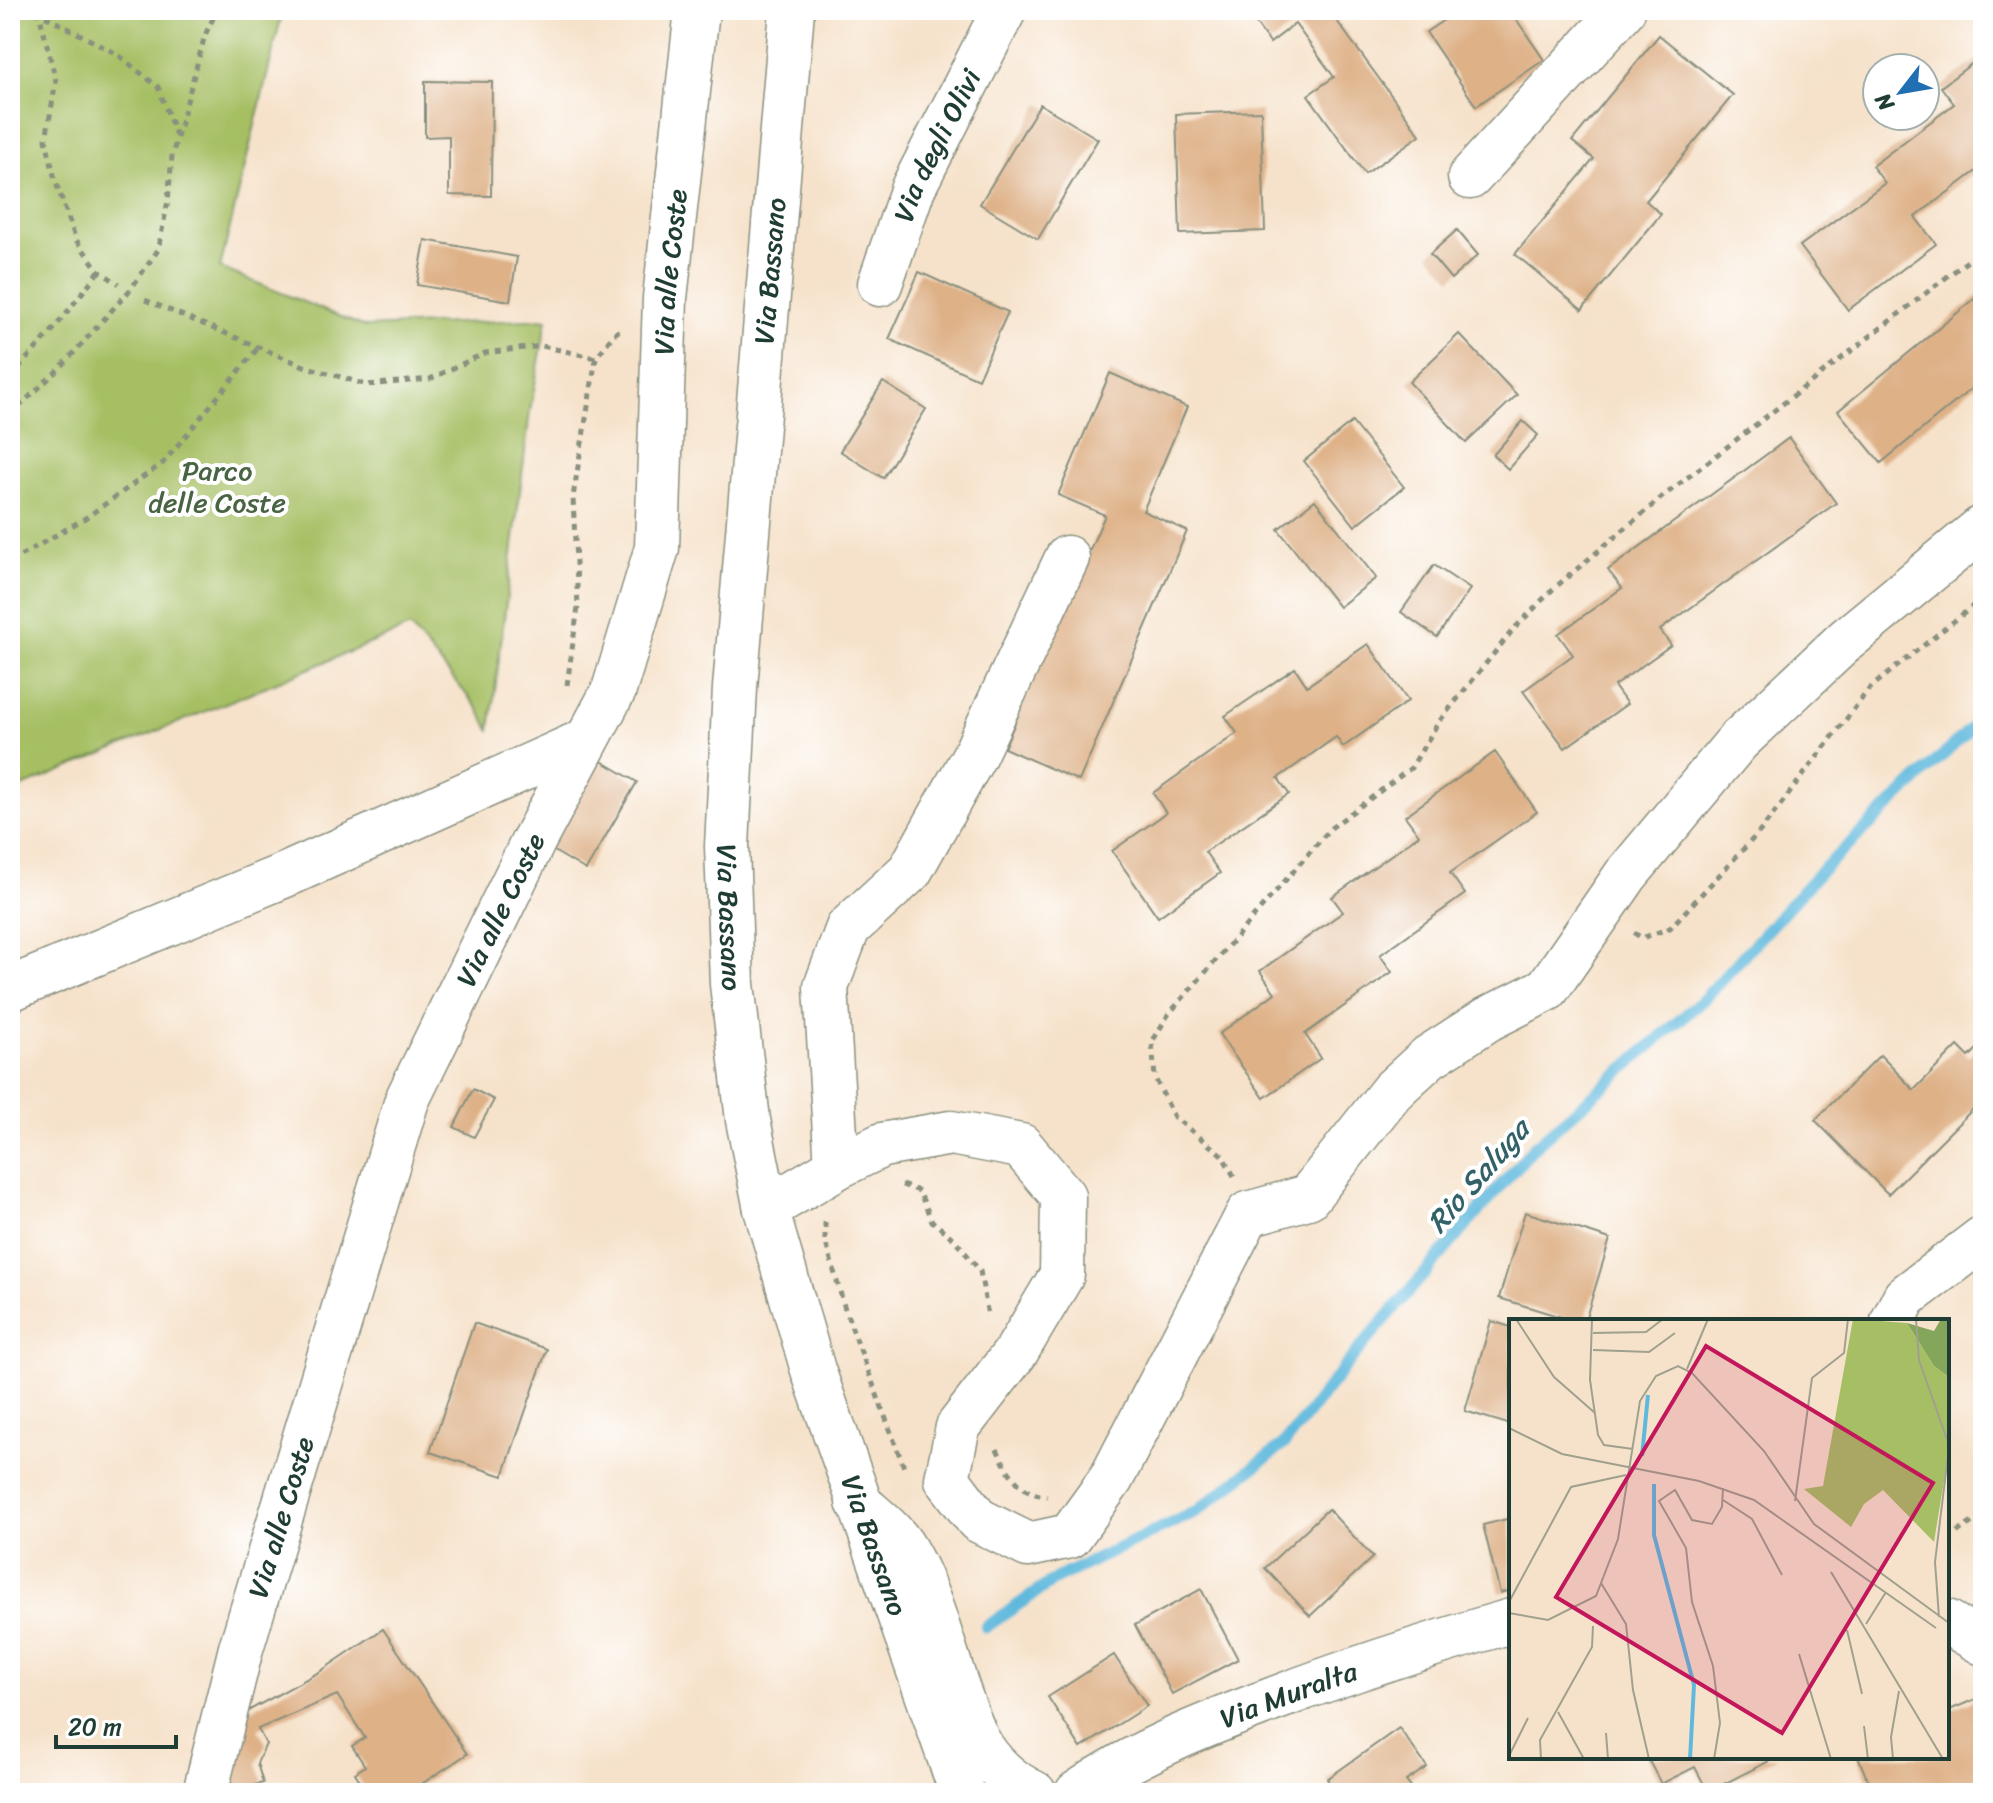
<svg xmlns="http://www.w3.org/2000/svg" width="1993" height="1803" font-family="Sriracha,sans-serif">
<rect width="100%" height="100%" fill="#fff"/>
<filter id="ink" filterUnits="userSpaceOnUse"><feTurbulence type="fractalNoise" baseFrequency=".0125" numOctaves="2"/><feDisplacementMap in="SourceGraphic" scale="16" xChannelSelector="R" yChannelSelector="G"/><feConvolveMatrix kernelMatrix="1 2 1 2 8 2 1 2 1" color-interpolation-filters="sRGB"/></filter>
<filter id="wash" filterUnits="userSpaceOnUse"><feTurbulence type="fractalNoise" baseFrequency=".006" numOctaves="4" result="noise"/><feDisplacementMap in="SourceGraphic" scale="32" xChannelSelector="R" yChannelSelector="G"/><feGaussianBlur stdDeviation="1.8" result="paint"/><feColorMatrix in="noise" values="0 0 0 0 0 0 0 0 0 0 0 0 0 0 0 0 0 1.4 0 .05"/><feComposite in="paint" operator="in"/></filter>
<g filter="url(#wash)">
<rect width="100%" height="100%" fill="#f6e2ca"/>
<path fill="#a6bf64" stroke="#627e4c" stroke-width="2" d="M 10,10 L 283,10 L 220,268 L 365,327 L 547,319 L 530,411 L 490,730 L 478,708 L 410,627 L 10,792 Z"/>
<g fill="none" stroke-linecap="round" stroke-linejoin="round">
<path stroke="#60b9dd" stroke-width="12" d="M 986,1627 L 1057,1578 L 1197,1511 L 1283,1445 L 1355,1354 L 1535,1146 L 1705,998 L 1818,874 L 1983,717"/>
</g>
<g id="blocks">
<g fill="#deb187">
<path d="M 1246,10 L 1329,10 L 1420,135 L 1365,174 L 1308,95 L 1334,77 L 1295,24 L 1270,43 Z"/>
<path d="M 1459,10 L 1510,10 L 1544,60 L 1476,106 L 1426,32 Z"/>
<path d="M 1659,35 L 1733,95 L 1646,201 L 1661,214 L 1582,310 L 1515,254 L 1594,159 L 1572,141 Z"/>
<path d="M 1983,55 L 1983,166 L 1915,217 L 1936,244 L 1848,310 L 1800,246 L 1885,183 L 1872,166 L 1954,104 L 1941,87 Z"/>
<path d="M 425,81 L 492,82 L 491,196 L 449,195 L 449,136 L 425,137 Z"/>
<path d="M 1040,104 L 1098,139 L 1038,239 L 980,204 Z"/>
<path d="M 1261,111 L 1265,231 L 1180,234 L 1176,114 Z"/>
<path d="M 1457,230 L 1478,255 L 1451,279 L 1430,254 Z"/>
<path d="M 425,240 L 517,257 L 510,301 L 417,285 Z"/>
<path d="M 919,272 L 1008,312 L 978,379 L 889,339 Z"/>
<path d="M 1978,296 L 1983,302 L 1983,379 L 1881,463 L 1838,411 Z"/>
<path d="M 1459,334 L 1517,395 L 1466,443 L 1409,382 Z"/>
<path d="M 1110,373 L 1187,407 L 1143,511 L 1187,531 L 1079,781 L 1004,748 L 1105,515 L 1058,495 Z"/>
<path d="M 883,382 L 926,409 L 883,478 L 840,451 Z"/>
<path d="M 1523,421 L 1538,435 L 1508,469 L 1493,455 Z"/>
<path d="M 1352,422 L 1404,487 L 1355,526 L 1304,461 Z"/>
<path d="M 1789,438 L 1836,503 L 1660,630 L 1671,645 L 1614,686 L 1627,704 L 1565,748 L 1523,691 L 1573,655 L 1558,634 L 1622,588 L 1608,570 Z"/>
<path d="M 1315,500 L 1376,578 L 1339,607 L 1278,529 Z"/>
<path d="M 1434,565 L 1470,589 L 1437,637 L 1401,612 Z"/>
<path d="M 1368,644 L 1408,701 L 1343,747 L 1336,737 L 1278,778 L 1289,794 L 1205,852 L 1220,873 L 1158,917 L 1112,851 L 1166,813 L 1153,793 L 1237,733 L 1225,716 L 1295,668 L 1307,686 Z"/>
<path d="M 1495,752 L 1537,812 L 1450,873 L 1465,894 L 1380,955 L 1392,972 L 1305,1034 L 1321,1058 L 1264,1098 L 1219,1034 L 1275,993 L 1260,971 L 1343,912 L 1332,897 L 1419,835 L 1405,816 Z"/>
<path d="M 598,759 L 637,782 L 586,870 L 547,847 Z"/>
<path d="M 1983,1043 L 1983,1099 L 1888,1194 L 1815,1120 L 1880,1055 L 1914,1090 L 1958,1046 L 1969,1057 Z"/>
<path d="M 473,1089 L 494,1100 L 474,1137 L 454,1127 Z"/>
<path d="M 1525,1212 L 1610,1239 L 1585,1321 L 1574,1321 L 1499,1298 Z"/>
<path d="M 1491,1321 L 1511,1327 L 1511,1425 L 1465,1411 Z"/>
<path d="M 474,1323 L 547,1349 L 503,1476 L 430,1452 Z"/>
<path d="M 1328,1509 L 1373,1557 L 1310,1616 L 1265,1568 Z"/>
<path d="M 1511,1518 L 1511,1590 L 1500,1593 L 1483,1525 Z"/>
<path d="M 1201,1589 L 1238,1659 L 1172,1694 L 1135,1625 Z"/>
<path d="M 383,1629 L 467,1754 L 408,1793 L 368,1793 L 355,1773 L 365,1766 L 352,1746 L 365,1738 L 337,1695 L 258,1729 L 266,1744 L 257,1763 L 263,1783 L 224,1793 L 246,1712 L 321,1671 Z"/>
<path d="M 1114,1655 L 1147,1706 L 1081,1748 L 1048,1697 Z"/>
<path d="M 1983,1696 L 1983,1793 L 1873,1793 L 1858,1757 L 1947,1757 L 1947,1711 Z"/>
<path d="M 1399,1728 L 1427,1767 L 1406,1781 L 1415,1793 L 1336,1793 L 1327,1779 Z"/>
<path d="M 1647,1757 L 1777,1757 L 1708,1792 L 1695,1767 L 1661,1784 Z"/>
</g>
</g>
</g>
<g filter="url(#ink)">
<use href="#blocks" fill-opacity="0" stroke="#8a907f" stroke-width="2"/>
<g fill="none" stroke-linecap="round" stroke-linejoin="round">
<g stroke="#8a907f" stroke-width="47">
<g id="minor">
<path d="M 1470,177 L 1623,10"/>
<path id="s1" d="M 880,284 L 913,188 L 1004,10"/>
<path d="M 10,989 L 290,873 L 587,740"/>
<path d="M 837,1167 L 826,987 L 848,928 L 910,871 L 974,756 L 1067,558"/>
<path d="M 766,1209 L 837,1167 L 882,1145 L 951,1133 L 1021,1146 L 1063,1196 L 1062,1275 L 1016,1352 L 958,1427 L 947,1479 L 978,1520 L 1028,1545 L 1070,1536 L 1111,1479 L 1248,1214 L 1308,1197 L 1392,1091 L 1429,1057 L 1488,1019 L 1547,989 L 1626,875 L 1738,741 L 1846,640 L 1983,527"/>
<path d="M 1893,1321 L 1905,1297 L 1983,1238"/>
<path d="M 858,1502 C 873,1516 895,1532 905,1550 C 939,1608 948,1678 977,1739 C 989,1762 1010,1782 1034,1793"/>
<path d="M 1947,1622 L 1983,1643"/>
<path id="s2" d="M 205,1793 L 241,1648 L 407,1100 L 534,840 L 614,690 L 657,548 L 665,298 L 697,10"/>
<path id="s3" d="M 1077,1793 C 1138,1751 1204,1725 1274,1699 C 1352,1669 1431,1644 1511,1621"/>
</g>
</g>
<g stroke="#8a907f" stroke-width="47">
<g id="major">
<path id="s4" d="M 792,10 L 735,688 L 727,846 L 732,984 L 748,1120 L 766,1209 L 813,1370 L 962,1793"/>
</g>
</g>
<g stroke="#8a907f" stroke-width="5" stroke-dasharray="6 6" stroke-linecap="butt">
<path d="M 43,10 L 39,13 L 56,81 L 46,139 L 55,180 L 76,240 L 99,271 L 119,284"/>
<path d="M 10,12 L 39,13 L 117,54 L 158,87 L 177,138"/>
<path d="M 145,300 L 304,366 L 367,385 L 430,379 L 485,353 L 542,346 L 596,358"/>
<path d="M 10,377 L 54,329 L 99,271"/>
<path d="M 10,415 L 61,367 L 130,290 L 158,250 L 168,201 L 172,156 L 205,35 L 217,10"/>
<path d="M 10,562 L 87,517 L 163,463 L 258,348"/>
<path d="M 567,685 L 578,607 L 573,497 L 596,358 L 614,334 L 623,328"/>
<path d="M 1634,933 L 1642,938 L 1670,928 L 1762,829 L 1870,688 L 1983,598"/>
<path d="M 1234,1176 L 1222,1155 L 1174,1117 L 1155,1078 L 1152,1042 L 1168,1015 L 1331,828 L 1411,768 L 1438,723 L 1512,631 L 1552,590 L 1661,498 L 1983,249"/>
<path d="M 902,1185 L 919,1191 L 932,1221 L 955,1240 L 980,1271 L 988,1316"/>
<path d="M 825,1222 L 825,1240 L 845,1309 L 905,1470"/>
<path d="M 997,1449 C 1008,1472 1019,1494 1047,1496"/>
<path d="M 1947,1539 L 1983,1515"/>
</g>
<use href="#minor" stroke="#fff" stroke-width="44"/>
<use href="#major" stroke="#fff" stroke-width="44"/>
</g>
</g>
<g text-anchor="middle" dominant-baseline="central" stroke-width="8" stroke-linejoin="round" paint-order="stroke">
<g font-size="28" fill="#1f3d34" stroke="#fff">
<text stroke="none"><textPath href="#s1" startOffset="150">Via degli Olivi</textPath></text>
<text stroke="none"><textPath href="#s2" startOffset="1606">Via alle Coste</textPath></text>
<text transform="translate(770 271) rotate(-85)">Via Bassano</text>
<text stroke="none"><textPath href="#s2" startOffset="934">Via alle Coste</textPath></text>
<text stroke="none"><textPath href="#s4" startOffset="910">Via Bassano</textPath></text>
<text stroke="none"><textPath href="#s2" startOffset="286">Via alle Coste</textPath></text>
<text stroke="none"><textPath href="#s4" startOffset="1558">Via Bassano</textPath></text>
<text stroke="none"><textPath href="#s3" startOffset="234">Via Muralta</textPath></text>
</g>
<g font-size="28" fill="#486442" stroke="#fff">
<text x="217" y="470">Parco<tspan x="217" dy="32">delle Coste</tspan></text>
</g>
<g font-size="30" font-style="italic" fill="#326267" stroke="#fff">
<text transform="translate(1478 1176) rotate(-49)">Rio Saluga</text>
</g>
</g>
<g transform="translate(1509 1319)">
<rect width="440" height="440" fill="#f6e2ca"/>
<path d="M 344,0 L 398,4 L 425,47 L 440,58 L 440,131 L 425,223 L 374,171 L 355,185 L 342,208 L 295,170 L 314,167 Z" fill="#a6bf64"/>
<path d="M 432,0 L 440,0 L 440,58 L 425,47 L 398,4 L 425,12 Z" fill="#84a65a"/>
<path fill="none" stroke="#60b9dd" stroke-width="4" d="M 133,137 L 139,76M 145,165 L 145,216 L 185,366 L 181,440"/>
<path fill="none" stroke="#a0a08e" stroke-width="2" d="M 7,0 L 45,58 L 86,94M 83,0 L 81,61 L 89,116 L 95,126 L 124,130M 407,0 L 410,41 L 440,126M 84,14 L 137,13 L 154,0M 84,31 L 140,33 L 166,14M 178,50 L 199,0M 0,109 L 53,135 L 190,162 L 245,181 L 427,309M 214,181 L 243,200 L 273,256M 286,182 L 303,59 L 335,34 L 339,0M 322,253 L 434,440M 92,264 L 117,305 L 124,371 L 140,440M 0,283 L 62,168 L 117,156M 0,294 L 39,301 L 87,277 L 109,220 L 131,82 L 147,57 L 169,47 L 183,54 L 255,132 L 305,205 L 440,304M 430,298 L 426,243 L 440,128M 357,305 L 377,273M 338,311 L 353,375M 290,335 L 322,440M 49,393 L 75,440M 355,407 L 359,440M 97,414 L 99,440M 0,437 L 19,399M 32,440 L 31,421 L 83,328 L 84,307M 205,440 L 211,404 L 204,347 L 183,283 L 177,229 L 150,182 L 166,171 L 183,201 L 203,205 L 213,188 L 214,169M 384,440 L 382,418 L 390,372"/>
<path fill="#c2185b" fill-opacity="0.15" stroke="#c2185b" stroke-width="4" d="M 197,27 L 424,164 L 273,414 L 47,278 Z"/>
<rect width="440" height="440" fill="none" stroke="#1f3d34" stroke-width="4"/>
</g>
<rect width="1993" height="1803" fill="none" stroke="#fff" stroke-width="40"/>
<g transform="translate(1901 92) rotate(239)"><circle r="38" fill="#ffffff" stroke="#a5b1ae" stroke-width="2"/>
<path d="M0-6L14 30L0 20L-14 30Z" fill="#1f6fb2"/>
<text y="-12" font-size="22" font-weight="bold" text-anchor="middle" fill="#1f3d34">N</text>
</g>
<path d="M56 1735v12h120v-12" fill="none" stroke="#1f3d34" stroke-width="4"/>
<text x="68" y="1735" font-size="24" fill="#1f3d34" stroke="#ffffff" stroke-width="6" paint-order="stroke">20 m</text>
</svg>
